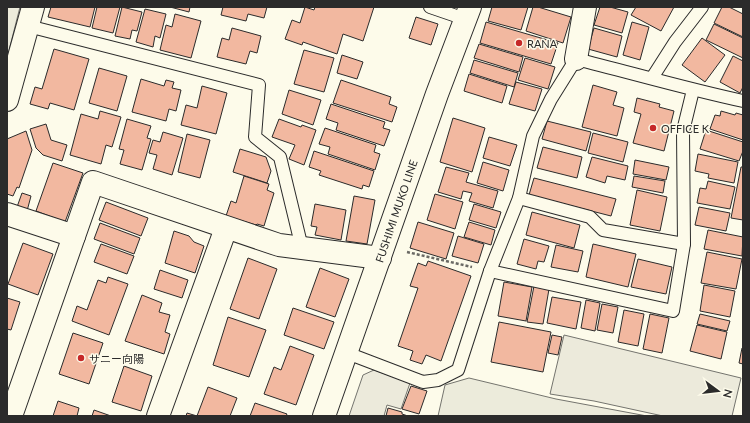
<svg xmlns="http://www.w3.org/2000/svg" width="750" height="423" font-family="Lato,'Noto Sans JP',sans-serif">
<rect width="100%" height="100%" fill="#fdfbea"/>
<g fill="#ecebdb" stroke="#74746e">
<path d="M 7,7 L 20,7 L 7,58 Z"/>
<path d="M 469,378 L 556,399 L 647,416 L 438,416 L 445,385 Z"/>
</g>
<g fill="#eceadb" stroke="#74746e">
<path d="M 564,335 L 741,378 L 732,416 L 663,416 L 594,401 L 550,394 Z"/>
<path d="M 374,370 L 410,383 L 401,409 L 387,405 L 384,416 L 349,416 L 363,375 Z"/>
</g>
<g fill="#f2b8a0" stroke="#2b2b2b">
<path d="M 51,7 L 95,7 L 90,27 L 48,17 Z"/>
<path d="M 97,7 L 120,7 L 113,33 L 92,28 Z"/>
<path d="M 122,7 L 142,12 L 137,31 L 132,30 L 130,39 L 115,36 Z"/>
<path d="M 170,7 L 190,7 L 189,12 Z"/>
<path d="M 223,7 L 267,7 L 264,18 L 248,14 L 246,21 L 221,15 Z"/>
<path d="M 305,7 L 314,10 L 315,7 L 374,7 L 363,41 L 343,34 L 337,54 L 303,42 L 302,45 L 285,39 L 292,20 L 300,23 Z"/>
<path d="M 492,7 L 528,7 L 521,30 L 488,21 Z"/>
<path d="M 533,7 L 538,7 L 571,17 L 563,43 L 526,31 Z"/>
<path d="M 600,7 L 610,7 L 628,12 L 622,33 L 594,25 Z"/>
<path d="M 636,7 L 674,7 L 661,31 L 631,15 Z"/>
<path d="M 722,7 L 729,7 L 743,14 L 743,37 L 714,23 Z"/>
<path d="M 145,9 L 166,14 L 160,38 L 155,36 L 153,47 L 136,42 Z"/>
<path d="M 175,14 L 201,21 L 191,58 L 160,50 L 166,25 L 172,27 Z"/>
<path d="M 416,17 L 438,24 L 431,45 L 409,38 Z"/>
<path d="M 486,22 L 558,43 L 551,64 L 480,43 Z"/>
<path d="M 632,22 L 649,27 L 640,60 L 623,55 Z"/>
<path d="M 714,24 L 743,38 L 743,58 L 706,40 Z"/>
<path d="M 232,28 L 261,36 L 257,53 L 250,51 L 246,64 L 217,57 L 222,38 L 229,40 Z"/>
<path d="M 594,28 L 622,36 L 617,57 L 588,49 Z"/>
<path d="M 702,38 L 725,55 L 705,82 L 682,65 Z"/>
<path d="M 479,44 L 523,57 L 519,72 L 474,58 Z"/>
<path d="M 54,49 L 89,59 L 74,110 L 50,103 L 48,109 L 30,104 L 35,87 L 42,89 Z"/>
<path d="M 304,50 L 334,58 L 324,92 L 294,84 Z"/>
<path d="M 342,55 L 363,62 L 357,79 L 337,73 Z"/>
<path d="M 733,56 L 743,61 L 743,87 L 740,93 L 720,82 Z"/>
<path d="M 525,58 L 555,67 L 548,89 L 518,80 Z"/>
<path d="M 474,60 L 518,73 L 514,87 L 470,73 Z"/>
<path d="M 99,68 L 127,76 L 117,111 L 89,103 Z"/>
<path d="M 469,74 L 507,86 L 502,103 L 464,91 Z"/>
<path d="M 141,79 L 164,86 L 166,80 L 174,82 L 172,88 L 181,90 L 176,111 L 169,109 L 166,121 L 132,112 Z"/>
<path d="M 341,80 L 391,97 L 389,104 L 397,107 L 392,122 L 333,103 Z"/>
<path d="M 516,82 L 542,89 L 535,111 L 509,104 Z"/>
<path d="M 593,85 L 617,92 L 613,105 L 624,108 L 617,136 L 582,127 Z"/>
<path d="M 202,86 L 227,93 L 216,134 L 181,125 L 186,105 L 197,108 Z"/>
<path d="M 289,90 L 321,100 L 313,125 L 282,114 Z"/>
<path d="M 637,98 L 660,104 L 659,107 L 674,111 L 664,151 L 633,143 L 641,114 L 634,112 Z"/>
<path d="M 331,104 L 385,122 L 383,128 L 390,130 L 384,146 L 336,130 L 338,123 L 326,119 Z"/>
<path d="M 100,111 L 121,117 L 112,147 L 106,145 L 101,164 L 70,155 L 81,114 L 98,119 Z"/>
<path d="M 721,111 L 735,115 L 736,113 L 743,115 L 743,140 L 710,129 L 715,115 L 720,116 Z"/>
<path d="M 453,118 L 485,128 L 472,172 L 440,162 Z"/>
<path d="M 127,119 L 151,126 L 147,138 L 151,139 L 142,170 L 120,164 L 124,150 L 119,149 Z"/>
<path d="M 279,119 L 301,127 L 302,125 L 316,130 L 304,165 L 289,159 L 295,145 L 272,137 Z"/>
<path d="M 547,121 L 591,132 L 586,151 L 542,139 Z"/>
<path d="M 46,124 L 51,140 L 67,145 L 62,161 L 43,155 L 36,148 L 30,129 Z"/>
<path d="M 325,128 L 376,145 L 374,152 L 380,154 L 375,170 L 328,154 L 330,147 L 319,144 Z"/>
<path d="M 706,130 L 743,142 L 743,151 L 739,161 L 700,149 Z"/>
<path d="M 26,131 L 32,150 L 19,188 L 17,187 L 13,196 L 7,194 L 7,139 Z"/>
<path d="M 163,132 L 183,138 L 172,175 L 153,169 L 157,155 L 149,153 L 153,140 L 160,142 Z"/>
<path d="M 593,133 L 628,142 L 623,162 L 588,153 Z"/>
<path d="M 187,134 L 210,140 L 200,178 L 178,172 Z"/>
<path d="M 489,137 L 517,145 L 510,166 L 483,158 Z"/>
<path d="M 543,147 L 582,157 L 577,178 L 537,168 Z"/>
<path d="M 240,149 L 266,157 L 271,171 L 267,183 L 233,172 Z"/>
<path d="M 314,151 L 374,171 L 369,187 L 363,185 L 362,189 L 319,175 L 321,171 L 309,167 Z"/>
<path d="M 698,154 L 738,162 L 734,183 L 708,178 L 709,174 L 695,171 Z"/>
<path d="M 592,157 L 628,166 L 625,180 L 607,176 L 605,183 L 586,177 Z"/>
<path d="M 635,160 L 669,167 L 666,180 L 633,174 Z"/>
<path d="M 483,162 L 509,170 L 503,191 L 477,183 Z"/>
<path d="M 53,163 L 83,173 L 65,222 L 36,211 Z"/>
<path d="M 446,167 L 469,173 L 466,182 L 498,191 L 493,208 L 469,201 L 472,193 L 463,191 L 461,199 L 438,192 Z"/>
<path d="M 741,167 L 743,167 L 743,220 L 731,218 Z"/>
<path d="M 244,176 L 269,184 L 267,190 L 274,193 L 264,226 L 257,224 L 256,225 L 226,216 L 231,201 L 236,203 Z"/>
<path d="M 634,176 L 665,181 L 663,193 L 632,187 Z"/>
<path d="M 534,178 L 616,199 L 611,216 L 529,195 Z"/>
<path d="M 708,181 L 735,187 L 730,209 L 697,203 L 700,188 L 706,189 Z"/>
<path d="M 637,190 L 667,197 L 660,231 L 630,225 Z"/>
<path d="M 22,193 L 31,196 L 27,211 L 17,207 Z"/>
<path d="M 435,194 L 463,202 L 455,229 L 427,220 Z"/>
<path d="M 354,196 L 375,200 L 367,244 L 346,241 Z"/>
<path d="M 106,202 L 148,218 L 141,236 L 99,220 Z"/>
<path d="M 315,204 L 346,210 L 341,240 L 315,235 L 317,227 L 311,226 Z"/>
<path d="M 474,204 L 501,212 L 496,228 L 469,220 Z"/>
<path d="M 699,207 L 730,213 L 726,231 L 695,225 Z"/>
<path d="M 532,212 L 580,225 L 574,248 L 526,235 Z"/>
<path d="M 418,222 L 454,233 L 446,259 L 410,248 Z"/>
<path d="M 469,222 L 495,230 L 491,245 L 464,237 Z"/>
<path d="M 100,223 L 140,238 L 134,254 L 94,239 Z"/>
<path d="M 708,230 L 743,237 L 742,256 L 704,249 Z"/>
<path d="M 174,231 L 189,236 L 194,242 L 204,246 L 195,273 L 165,263 Z"/>
<path d="M 458,236 L 484,244 L 478,263 L 452,256 Z"/>
<path d="M 524,239 L 549,246 L 544,262 L 538,261 L 536,269 L 517,264 Z"/>
<path d="M 23,243 L 53,254 L 38,295 L 8,284 Z"/>
<path d="M 101,244 L 134,256 L 127,274 L 94,262 Z"/>
<path d="M 593,244 L 636,254 L 628,287 L 586,277 Z"/>
<path d="M 556,245 L 583,251 L 578,272 L 551,267 Z"/>
<path d="M 707,252 L 742,259 L 736,289 L 701,283 Z"/>
<path d="M 248,258 L 277,269 L 259,319 L 230,309 Z"/>
<path d="M 638,259 L 672,267 L 666,294 L 631,287 Z"/>
<path d="M 428,261 L 471,276 L 441,361 L 426,355 L 422,364 L 410,360 L 413,351 L 398,346 L 418,288 L 410,286 L 418,263 L 426,266 Z"/>
<path d="M 320,268 L 349,279 L 335,317 L 306,307 Z"/>
<path d="M 160,270 L 188,280 L 182,298 L 154,289 Z"/>
<path d="M 108,277 L 128,284 L 109,335 L 72,321 L 77,306 L 87,310 L 98,280 L 106,283 Z"/>
<path d="M 504,282 L 532,287 L 526,321 L 498,316 Z"/>
<path d="M 704,285 L 735,291 L 730,317 L 700,311 Z"/>
<path d="M 534,286 L 549,289 L 543,324 L 527,322 Z"/>
<path d="M 142,295 L 162,303 L 159,312 L 170,315 L 165,332 L 170,334 L 164,354 L 125,341 Z"/>
<path d="M 552,297 L 581,302 L 576,329 L 547,323 Z"/>
<path d="M 7,298 L 20,302 L 11,330 L 7,329 Z"/>
<path d="M 586,300 L 600,303 L 595,331 L 581,328 Z"/>
<path d="M 602,304 L 618,307 L 613,333 L 597,330 Z"/>
<path d="M 293,308 L 334,322 L 324,349 L 284,335 Z"/>
<path d="M 624,310 L 644,314 L 638,346 L 618,342 Z"/>
<path d="M 650,314 L 669,318 L 662,353 L 643,349 Z"/>
<path d="M 700,314 L 730,321 L 727,331 L 697,324 Z"/>
<path d="M 228,317 L 266,330 L 249,377 L 213,365 Z"/>
<path d="M 499,322 L 551,332 L 543,372 L 491,362 Z"/>
<path d="M 697,325 L 727,332 L 721,359 L 690,351 Z"/>
<path d="M 73,333 L 103,343 L 89,384 L 59,374 Z"/>
<path d="M 552,335 L 562,337 L 558,355 L 548,353 Z"/>
<path d="M 290,346 L 314,355 L 296,405 L 264,394 L 274,367 L 281,370 Z"/>
<path d="M 742,348 L 743,348 L 743,364 L 739,363 Z"/>
<path d="M 124,366 L 152,376 L 141,411 L 112,402 Z"/>
<path d="M 411,386 L 427,391 L 419,414 L 402,409 Z"/>
<path d="M 208,387 L 237,398 L 230,416 L 186,416 L 187,413 L 197,416 Z"/>
<path d="M 58,401 L 79,408 L 77,416 L 53,416 Z"/>
<path d="M 255,403 L 287,414 L 286,416 L 250,416 Z"/>
<path d="M 388,408 L 402,412 L 402,414 L 408,416 L 386,416 Z"/>
<path d="M 94,410 L 111,416 L 92,416 Z"/>
</g>
<g fill="none" stroke-linecap="round" stroke-linejoin="round">
<g stroke="#2b2b2b" stroke-width="14">
<g id="lane">
<path d="M 430,7 L 465,19"/>
<path d="M 28,26 L 259,85 L 255,137 L 280,157 L 302,248"/>
<path d="M 652,78 L 675,42 L 702,7"/>
<path d="M 519,198 L 590,217 L 603,230 L 684,244"/>
<path d="M 490,271 L 673,311 L 684,244 L 683,131 L 693,90"/>
<path d="M 347,353 L 423,382 L 438,380 L 458,370 L 490,271 L 519,198 L 533,136 L 551,99 L 576,59 C 632,73 687,89 743,101"/>
</g>
</g>
<g stroke="#2b2b2b" stroke-width="24">
<g id="street">
<path d="M 576,59 L 585,7"/>
<path d="M 7,100 L 33,7"/>
<path d="M 7,214 L 74,236"/>
<path d="M 11,416 L 93,182 L 279,245 L 380,258"/>
<path d="M 158,416 L 226,228"/>
</g>
</g>
<g stroke="#2b2b2b" stroke-width="24">
<path id="secondary" d="M 324,416 L 437,94 L 470,7"/>
</g>
<path stroke="#6a6964" stroke-width="2.5" stroke-dasharray="3 2" stroke-linecap="butt" d="M 407,252 L 472,267"/>
<use href="#lane" stroke="#fdfbea" stroke-width="12"/>
<use href="#street" stroke="#fdfbea" stroke-width="22"/>
<use href="#secondary" stroke="#fdfbea" stroke-width="22"/>
</g>
<g fill="#c62828" stroke="#fdfbea" stroke-width="1.5">
<circle cx="519" cy="43" r="4"/>
<circle cx="653" cy="128" r="4"/>
<circle cx="81" cy="358" r="4"/>
</g>
<g text-anchor="middle" dominant-baseline="central" stroke-width="3" stroke-linejoin="round" paint-order="stroke">
<g font-size="11" fill="#2b2b2b" stroke="#fdfbea" text-anchor="start">
<text x="527" y="43">RANA</text>
<text x="661" y="128">OFFICE K</text>
<text x="89" y="358">サニー向陽</text>
</g>
<g font-size="11" fill="#2b2b2b" stroke="#fdfbea">
<text transform="translate(396 211) rotate(-71)">FUSHIMI MUKO LINE</text>
</g>
</g>
<rect width="750" height="423" fill="none" stroke="#2b2b2b" stroke-width="16"/>
<g transform="translate(718 391) rotate(105)" stroke="#fdfbea" stroke-width="3" paint-order="stroke">
<path d="M0-3L7 15L0 10L-7 15Z" fill="#2b2b2b"/>
<text y="-6" font-size="11" font-weight="bold" text-anchor="middle" fill="#2b2b2b">N</text>
</g>
</svg>
